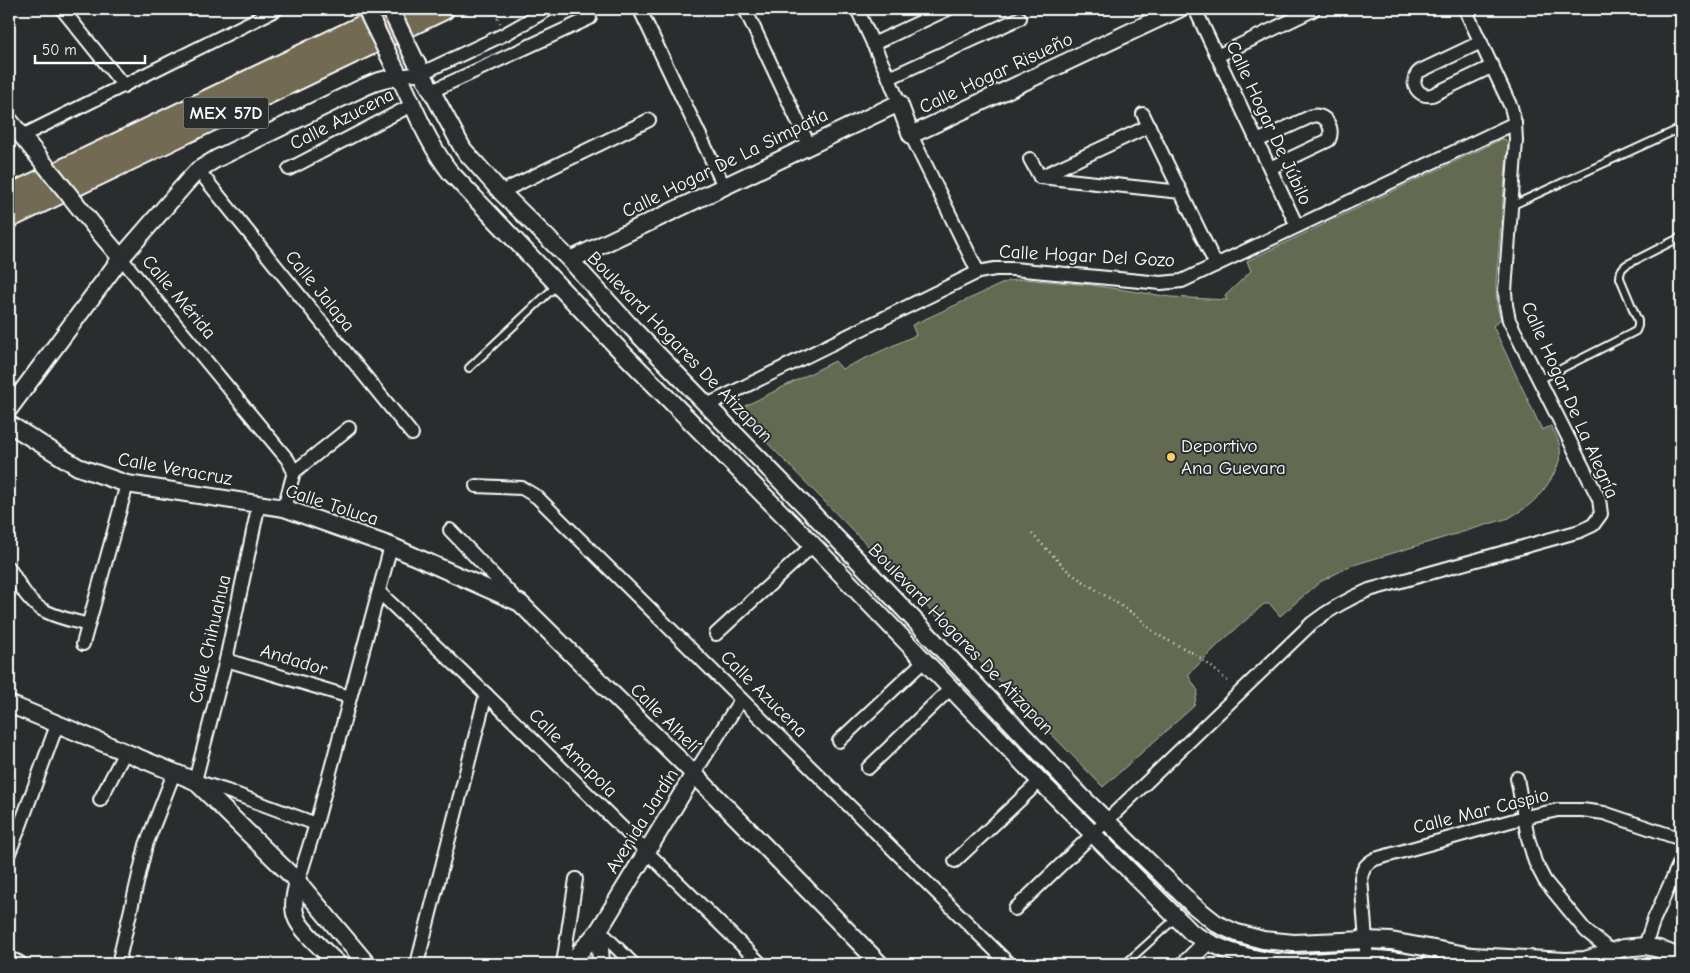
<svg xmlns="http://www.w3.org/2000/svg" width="1690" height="973" font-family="'Comic Neue',sans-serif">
<rect width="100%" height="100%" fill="#2a2d2e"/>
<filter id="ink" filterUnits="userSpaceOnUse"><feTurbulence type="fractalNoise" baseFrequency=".02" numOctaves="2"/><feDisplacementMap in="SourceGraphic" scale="10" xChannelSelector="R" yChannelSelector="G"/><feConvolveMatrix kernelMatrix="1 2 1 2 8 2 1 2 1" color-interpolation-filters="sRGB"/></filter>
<g filter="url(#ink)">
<path fill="#646b51" stroke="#b2b5a8" d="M 1502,139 L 1505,139 L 1508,143 L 1496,282 L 1497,307 L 1501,319 L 1493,326 L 1542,430 L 1551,426 C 1555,433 1559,440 1560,448 C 1563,466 1543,494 1529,505 C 1523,510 1515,514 1509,518 L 1350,566 L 1320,582 L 1280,616 L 1270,604 L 1264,604 L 1220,643 L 1188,675 L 1198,691 L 1194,706 L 1103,787 L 743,418 L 741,414 L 743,407 L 835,361 L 842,369 L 916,335 L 912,325 L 1008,281 L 1023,279 L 1091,285 L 1171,297 L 1227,300 L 1225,296 L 1251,271 L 1247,261 Z"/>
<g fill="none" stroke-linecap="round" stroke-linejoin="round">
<g stroke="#fff" stroke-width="10">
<g id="lane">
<path d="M 1511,206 L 1681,128"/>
<path d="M 469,368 L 557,285"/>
<path d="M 1539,380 L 1636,331 L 1638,326 L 1638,321 L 1620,278 C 1620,272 1621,269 1626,265 L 1681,237"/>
<path d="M 1125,964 L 1176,918"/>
</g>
</g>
<g stroke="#fff" stroke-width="16">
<g id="street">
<path d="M 62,9 L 124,86"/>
<path d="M 745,9 L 809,145"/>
<path d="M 857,9 L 889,78 L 899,103"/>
<path d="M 1195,9 L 1297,226"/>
<path d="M 641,12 L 724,186"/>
<path d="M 1481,42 L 1420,71 C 1408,80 1417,98 1432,95 L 1493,66"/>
<path d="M 873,44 L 948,9"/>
<path d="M 1217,56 L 1313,10"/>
<path d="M 399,76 L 422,73 L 505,34 L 549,9"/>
<path d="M 889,78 L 1020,18"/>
<path d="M 432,91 L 590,18"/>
<path d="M 1143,114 L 1216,265"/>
<path d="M 911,135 L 978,272"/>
<path d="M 22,136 L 277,9"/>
<path d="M 1257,141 L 1312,116 C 1326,113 1334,128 1329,140 L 1270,168"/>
<path d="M 1030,159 L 1040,177"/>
<path d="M 289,169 L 412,105"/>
<path d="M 198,170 L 412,434"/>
<path d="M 1040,177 L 1181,192"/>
<path d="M 1040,177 L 1149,126"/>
<path d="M 501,192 L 649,120"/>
<path d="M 121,258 L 288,460 L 294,472 L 284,508"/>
<path d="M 707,405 L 978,272 L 995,269 L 1013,269 L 1161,283 L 1182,281 L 1515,123"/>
<path d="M 294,472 L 349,428"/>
<path d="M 476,486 L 522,488 L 537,497 L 1009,964"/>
<path d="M 259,503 L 226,660 L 195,781 L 227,791 L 316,824"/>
<path d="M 450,530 L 517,600"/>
<path d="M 9,568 C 19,584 29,605 47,612 C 59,618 75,621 88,625"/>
<path d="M 379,592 L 486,694 L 761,964"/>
<path d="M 716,634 L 813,545"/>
<path d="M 83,644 L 127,484"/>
<path d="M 226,660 L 350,697"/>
<path d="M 839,741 L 924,661"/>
<path d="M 868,768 L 951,688"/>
<path d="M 694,774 L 741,699"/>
<path d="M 1517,778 L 1528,838 L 1535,862 L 1545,881 L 1586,931 L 1611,951 L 1616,964"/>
<path d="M 100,800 L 125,752"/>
<path d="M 9,853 L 20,826 L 57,725"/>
<path d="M 955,861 L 1040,781"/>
<path d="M 298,882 L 316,824 L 391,546"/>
<path d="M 1015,909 L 1312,623 C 1330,609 1348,599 1369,590 L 1580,531 L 1593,525 L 1601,514 L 1599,499 L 1509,320 L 1506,305 L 1505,291 L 1516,141 L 1515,123 L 1511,107 L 1465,9"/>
<path d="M 599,930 L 633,964"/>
<path d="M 1645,946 L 1654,919 L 1681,860"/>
<path d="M 118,964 L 146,845 L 174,773"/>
<path d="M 417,964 L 486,694"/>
<path d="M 563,964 L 576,879"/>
<path d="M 1366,964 L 1366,940 L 1361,878 C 1363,868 1366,864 1375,859 L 1525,817 L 1558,810 L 1582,810 L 1604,813 L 1681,839"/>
</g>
</g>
<g stroke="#fff" stroke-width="20">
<g id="secondary">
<path d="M 415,60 L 463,149 L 501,192 L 570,260 L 632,328 L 847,549 L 1081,796 L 1193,905 L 1217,924 L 1237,933 L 1263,940 L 1294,943 L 1366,940 L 1391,941 L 1472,956 L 1566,961 L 1585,960 L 1623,948 L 1645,946 L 1659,949 L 1681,958"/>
<path d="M 395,68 C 413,103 426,141 450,172 L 616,346 L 813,545 L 1040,781 L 1192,933 C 1221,951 1257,962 1291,963 C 1315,963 1339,959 1364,959 C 1382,958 1399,961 1417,964"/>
<path d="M 9,120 L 34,151"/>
<path d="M 94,226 L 121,258"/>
<path d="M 570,260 L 899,103 L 911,135 L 1179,9"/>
<path d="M 9,409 L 121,258 L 186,183 L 198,170 L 216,159 L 362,88 L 376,82 L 399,76"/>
<path d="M 9,424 L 78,467 L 127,484 L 284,508 L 391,546 L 520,603 L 694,774 L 880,964"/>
<path d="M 9,704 L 195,781 L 298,882 L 367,964"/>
<path d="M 298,882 C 295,893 292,906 296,917 C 300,930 327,953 338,964"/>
<path d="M 599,930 L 601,964"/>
<path d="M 9,960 L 18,964"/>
<path d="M 571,964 L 573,960 L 599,930 L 694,774"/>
<path d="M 1185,964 L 1207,942"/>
</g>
</g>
<g stroke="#fff" stroke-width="25">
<g id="highway">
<path d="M 9,196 L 399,9"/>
<path d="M 9,217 L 443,9"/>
</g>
</g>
<g stroke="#fff" stroke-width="2.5" stroke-dasharray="1 4" stroke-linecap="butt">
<path d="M 493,9 L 500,23"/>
<path d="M 1032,534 L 1070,573 L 1140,618 C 1153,636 1171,641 1189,651 C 1204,658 1217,673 1230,683"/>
</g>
<use href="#lane" stroke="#2a2d2e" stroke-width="6"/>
<use href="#street" stroke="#2a2d2e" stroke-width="12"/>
<use href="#secondary" stroke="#2a2d2e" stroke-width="16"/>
<use href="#highway" stroke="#736b52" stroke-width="21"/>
<g stroke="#fff" stroke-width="20" stroke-linecap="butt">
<g id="secondary-bridge">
<path d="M 366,9 L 395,68"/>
<path d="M 390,9 L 415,60"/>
<path d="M 34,151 L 94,226"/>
</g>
</g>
<use href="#secondary-bridge" stroke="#2a2d2e" stroke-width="16"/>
</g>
</g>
<circle fill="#ffd166" stroke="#2a2d2e" stroke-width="2" cx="1171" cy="457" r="5"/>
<g text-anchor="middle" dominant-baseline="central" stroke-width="4" stroke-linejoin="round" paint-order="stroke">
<rect fill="#2a2d2e" stroke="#bfc0c0" stroke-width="1" x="183.5" y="97.5" width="85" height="31" rx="4"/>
<g font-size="18" font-weight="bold" fill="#fff">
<text x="226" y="113">MEX 57D</text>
</g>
<g font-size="19" fill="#fff" stroke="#2a2d2e">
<text transform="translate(996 73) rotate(-25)">Calle Hogar Risueño</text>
<text transform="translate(342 119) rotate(-27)">Calle Azucena</text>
<text transform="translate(1269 123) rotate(65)">Calle Hogar De Júbilo</text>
<text transform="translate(725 163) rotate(-26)">Calle Hogar De La Simpatía</text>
<text transform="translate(1087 256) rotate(3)">Calle Hogar Del Gozo</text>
<text transform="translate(320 291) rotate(51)">Calle Jalapa</text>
<text transform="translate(179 297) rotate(50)">Calle Mérida</text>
<text transform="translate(680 347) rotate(46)">Boulevard Hogares De Atizapan</text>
<text transform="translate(1570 400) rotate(66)">Calle Hogar De La Alegría</text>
<text transform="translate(175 469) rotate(10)">Calle Veracruz</text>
<text transform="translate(332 505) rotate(18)">Calle Toluca</text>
<text transform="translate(210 639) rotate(-77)">Calle Chihuahua</text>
<text transform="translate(961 639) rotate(46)">Boulevard Hogares De Atizapan</text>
<text transform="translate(294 660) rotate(17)">Andador</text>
<text transform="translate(764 694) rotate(45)">Calle Azucena</text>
<text transform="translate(665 718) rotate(45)">Calle Alhelí</text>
<text transform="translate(573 753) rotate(45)">Calle Amapola</text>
<text transform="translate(1481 811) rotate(-14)">Calle Mar Caspio</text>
<text transform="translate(642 821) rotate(-58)">Avenida Jardín</text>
</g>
<g font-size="19" fill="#fff" stroke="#2a2d2e" text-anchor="start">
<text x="1181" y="446">Deportivo<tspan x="1181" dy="22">Ana Guevara</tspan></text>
</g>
</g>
<rect width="1690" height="973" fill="none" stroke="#2a2d2e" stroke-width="30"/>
<rect x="15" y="15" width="1660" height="943" fill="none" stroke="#fff" stroke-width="2" filter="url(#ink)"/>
<path d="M35 55v8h110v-8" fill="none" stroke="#ffffff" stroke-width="2.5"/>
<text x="42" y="55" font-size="15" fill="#ffffff" stroke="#2a2d2e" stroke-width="4" paint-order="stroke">50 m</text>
</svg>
